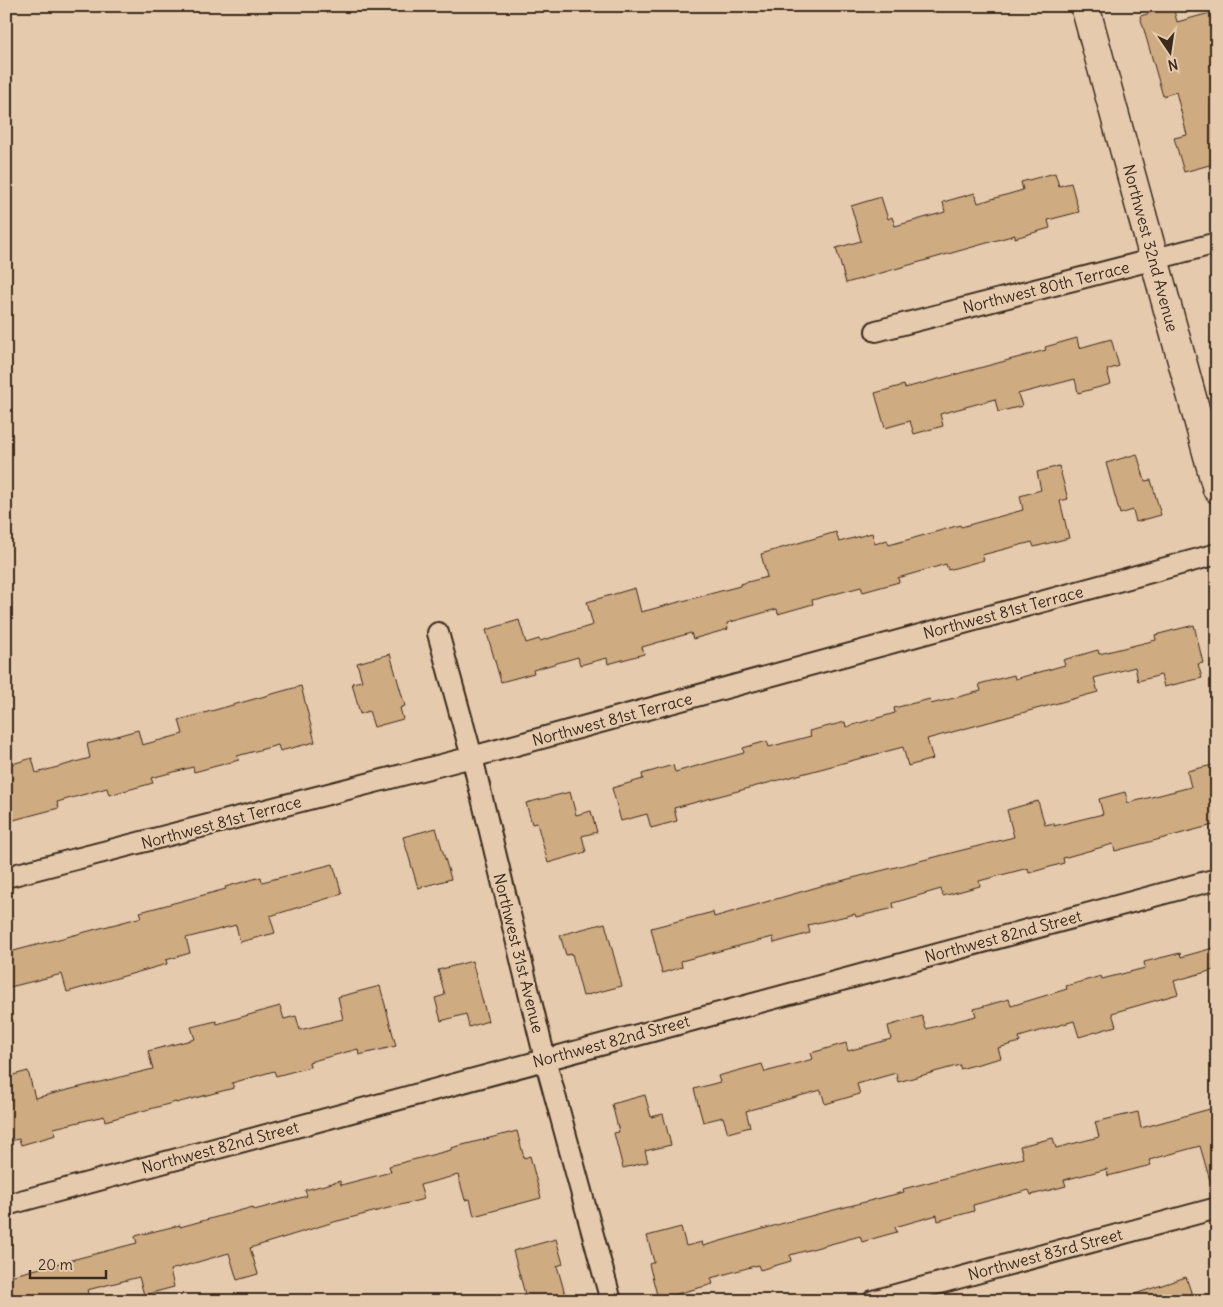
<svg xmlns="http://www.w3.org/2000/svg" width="1223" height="1307" font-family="Delius,sans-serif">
<rect width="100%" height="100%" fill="#e6caad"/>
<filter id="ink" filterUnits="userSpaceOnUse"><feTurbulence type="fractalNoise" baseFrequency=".02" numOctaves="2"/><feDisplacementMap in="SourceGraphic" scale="10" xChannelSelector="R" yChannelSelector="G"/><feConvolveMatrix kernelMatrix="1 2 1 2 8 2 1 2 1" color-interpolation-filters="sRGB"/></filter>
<g filter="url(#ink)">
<g fill="#ceab80" stroke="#3b2a1e">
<path d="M 1173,7 L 1177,22 L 1217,11 L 1217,163 L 1184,172 L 1174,138 L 1187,135 L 1176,92 L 1163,96 L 1140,16 Z"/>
<path d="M 1055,173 L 1059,186 L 1071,183 L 1079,212 L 1048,220 L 1050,228 L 1015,238 L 1015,235 L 846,283 L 836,248 L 861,241 L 851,206 L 881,197 L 888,219 L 892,217 L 895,226 L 945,212 L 943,202 L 975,193 L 978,203 L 1023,190 L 1021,182 Z"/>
<path d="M 1077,338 L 1079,348 L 1111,339 L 1119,366 L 1107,370 L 1111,384 L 1078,393 L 1075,379 L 1018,394 L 1022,406 L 998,412 L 995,399 L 940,414 L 943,426 L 928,430 L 914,434 L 910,421 L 885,428 L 875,393 L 904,385 L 905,388 L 1046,350 L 1045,347 Z"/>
<path d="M 1137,454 L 1145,481 L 1151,480 L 1161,515 L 1136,522 L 1133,510 L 1120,514 L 1106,463 Z"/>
<path d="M 1059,466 L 1068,499 L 1060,501 L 1069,538 L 1034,547 L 1032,542 L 982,555 L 984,560 L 948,570 L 946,564 L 898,578 L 899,582 L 863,592 L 861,587 L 812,600 L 813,604 L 778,614 L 777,609 L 727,623 L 728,629 L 693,639 L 691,633 L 642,647 L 644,654 L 608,664 L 607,658 L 580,665 L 578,657 L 533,670 L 534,673 L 501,682 L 486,630 L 519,620 L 526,643 L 539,639 L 540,641 L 593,625 L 587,602 L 635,588 L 641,612 L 740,586 L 740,584 L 767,577 L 761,554 L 836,532 L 839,542 L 872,533 L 875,544 L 887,540 L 889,545 L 960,525 L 961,527 L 1023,510 L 1020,496 L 1041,490 L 1037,472 Z"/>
<path d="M 1194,625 L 1203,663 L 1198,664 L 1202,678 L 1164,687 L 1161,675 L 1138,681 L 1135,667 L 1094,678 L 1098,692 L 927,739 L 933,759 L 908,766 L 903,747 L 674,808 L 677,821 L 651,828 L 647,814 L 621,821 L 612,788 L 643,779 L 642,774 L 673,765 L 675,772 L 744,753 L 743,748 L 767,741 L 769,747 L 811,736 L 809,731 L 845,722 L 846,727 L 895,713 L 894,708 L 930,699 L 931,704 L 981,691 L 979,684 L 1014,675 L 1015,679 L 1065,665 L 1063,660 L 1098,650 L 1099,654 L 1156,640 L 1155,635 Z"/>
<path d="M 390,654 L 405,706 L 400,708 L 403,719 L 374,727 L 369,711 L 360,714 L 352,683 L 362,681 L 357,663 Z"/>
<path d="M 301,686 L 315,742 L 280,751 L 278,745 L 237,756 L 239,760 L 194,772 L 193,767 L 151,778 L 153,783 L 109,795 L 107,788 L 57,802 L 59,808 L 6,822 L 6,780 L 12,779 L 9,765 L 32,758 L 36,773 L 90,758 L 87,744 L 138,730 L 142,745 L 183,734 L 179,720 Z"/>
<path d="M 1217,764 L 1217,824 L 1115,851 L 1113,844 L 1063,858 L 1064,863 L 1029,873 L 1028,868 L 979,881 L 980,886 L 943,896 L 941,889 L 893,903 L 894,908 L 856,917 L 855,914 L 808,925 L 810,933 L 774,943 L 773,937 L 681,961 L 682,967 L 662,973 L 651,928 L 713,912 L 714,917 L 821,886 L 1014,837 L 1007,810 L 1038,801 L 1045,825 L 1054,823 L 1054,826 L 1103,814 L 1099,799 L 1125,792 L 1128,803 L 1191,787 L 1187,771 Z"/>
<path d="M 570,792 L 576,815 L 591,811 L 597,832 L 582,836 L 586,852 L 548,863 L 537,823 L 532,824 L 526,803 Z"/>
<path d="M 436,828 L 451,879 L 418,888 L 403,837 Z"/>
<path d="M 333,864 L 342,894 L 270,916 L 275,933 L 240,942 L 236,925 L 186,938 L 190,953 L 166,960 L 167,964 L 67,992 L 62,974 L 6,988 L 6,953 L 142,917 L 140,912 L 226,889 L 225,887 L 261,877 L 262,882 Z"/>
<path d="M 605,923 L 622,986 L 583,996 L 572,954 L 566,955 L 560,935 Z"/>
<path d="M 1217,947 L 1217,969 L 1174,981 L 1178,994 L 1112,1013 L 1116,1026 L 1079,1037 L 1074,1021 L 1019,1037 L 1020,1042 L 998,1048 L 1001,1058 L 960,1069 L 960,1065 L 898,1082 L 896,1073 L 857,1084 L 860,1094 L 825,1104 L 821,1090 L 746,1111 L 750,1127 L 728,1133 L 723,1117 L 703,1122 L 694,1089 L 720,1082 L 718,1076 L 762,1064 L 765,1072 L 813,1059 L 811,1053 L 846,1043 L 848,1051 L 891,1039 L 888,1026 L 922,1016 L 926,1029 L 976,1016 L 974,1009 L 1009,999 L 1011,1006 L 1067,989 L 1066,986 L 1101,976 L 1102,979 L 1145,968 L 1144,962 L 1180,953 L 1181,957 Z"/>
<path d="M 472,961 L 488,1021 L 469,1027 L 466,1014 L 441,1021 L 435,998 L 445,995 L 438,970 Z"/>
<path d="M 380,986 L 396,1046 L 359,1055 L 358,1049 L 309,1062 L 310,1067 L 276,1076 L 274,1071 L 232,1083 L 234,1088 L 176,1103 L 176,1102 L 105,1121 L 104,1116 L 54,1128 L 56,1135 L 21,1145 L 19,1139 L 6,1142 L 6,1077 L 28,1071 L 35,1098 L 153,1069 L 148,1051 L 195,1039 L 191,1027 L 216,1021 L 217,1024 L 280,1006 L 284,1019 L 296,1016 L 300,1030 L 343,1019 L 338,997 Z"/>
<path d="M 645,1095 L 651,1117 L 663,1114 L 671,1145 L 645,1151 L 648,1162 L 623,1168 L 614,1133 L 619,1132 L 612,1104 Z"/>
<path d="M 1217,1107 L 1217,1183 L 1211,1184 L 1200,1146 L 1149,1160 L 1151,1165 L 1108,1176 L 1107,1169 L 1064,1180 L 1066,1186 L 1031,1195 L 1029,1190 L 973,1205 L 974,1211 L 938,1221 L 937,1215 L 895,1227 L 897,1232 L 879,1237 L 862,1242 L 860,1236 L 790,1255 L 791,1261 L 760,1270 L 758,1265 L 711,1278 L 713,1284 L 658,1299 L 649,1264 L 654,1262 L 647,1236 L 681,1227 L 686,1246 L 702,1242 L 703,1246 L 791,1221 L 904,1192 L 903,1189 L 1023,1158 L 1020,1146 L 1053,1138 L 1056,1148 L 1099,1137 L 1095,1122 L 1138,1112 L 1141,1128 Z"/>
<path d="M 517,1131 L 524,1158 L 530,1156 L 541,1198 L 474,1216 L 470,1199 L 465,1200 L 458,1175 L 420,1185 L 424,1199 L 334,1222 L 250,1248 L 258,1274 L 237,1280 L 229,1253 L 170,1270 L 174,1287 L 144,1295 L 139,1277 L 87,1290 L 90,1301 L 6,1301 L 6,1277 L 137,1243 L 135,1236 L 180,1225 L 180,1227 L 253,1207 L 254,1210 L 307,1196 L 305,1190 L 340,1181 L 341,1185 L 391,1172 L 389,1166 L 451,1150 L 451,1148 Z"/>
<path d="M 556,1239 L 563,1264 L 557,1266 L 567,1301 L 527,1301 L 513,1251 Z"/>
<path d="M 1186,1277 L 1194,1301 L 1127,1301 L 1126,1297 Z"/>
</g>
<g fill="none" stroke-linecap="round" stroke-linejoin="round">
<g stroke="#3b2a1e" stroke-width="24">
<g id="street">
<path d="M 876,331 L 1217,243"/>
<path d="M 438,633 L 472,757 L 545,1059 L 611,1301"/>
<path d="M 6,877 L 472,757 L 1217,554"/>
<path d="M 6,1205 L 1217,879"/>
<path d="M 873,1301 L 1217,1208"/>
</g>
</g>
<g stroke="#3b2a1e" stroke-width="31">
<path id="secondary" d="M 1085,6 L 1217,489"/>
</g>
<use href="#street" stroke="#e6caad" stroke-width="20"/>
<use href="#secondary" stroke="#e6caad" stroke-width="28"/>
</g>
</g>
<g text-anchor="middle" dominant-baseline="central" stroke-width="4" stroke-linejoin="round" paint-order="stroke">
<g font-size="16" fill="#3b2a1e" stroke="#e6caad">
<text transform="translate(1151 248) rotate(75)">Northwest 32nd Avenue</text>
<text transform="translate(1046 287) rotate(-14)">Northwest 80th Terrace</text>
<text transform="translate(1003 612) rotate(-15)">Northwest 81st Terrace</text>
<text transform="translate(612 719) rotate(-15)">Northwest 81st Terrace</text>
<text transform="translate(221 822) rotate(-15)">Northwest 81st Terrace</text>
<text transform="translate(1003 936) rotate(-15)">Northwest 82nd Street</text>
<text transform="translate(519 953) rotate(76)">Northwest 31st Avenue</text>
<text transform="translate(611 1041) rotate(-15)">Northwest 82nd Street</text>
<text transform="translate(220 1147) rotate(-15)">Northwest 82nd Street</text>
<text transform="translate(1045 1254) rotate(-15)">Northwest 83rd Street</text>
</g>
</g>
<rect width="1223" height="1307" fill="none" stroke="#e6caad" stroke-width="25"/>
<rect x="12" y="12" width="1198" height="1282" fill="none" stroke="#3b2a1e" stroke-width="2" filter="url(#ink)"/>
<g transform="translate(1170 52) rotate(167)" stroke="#e6caad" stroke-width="4" paint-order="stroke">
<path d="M0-4L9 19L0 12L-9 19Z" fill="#3b2a1e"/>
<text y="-8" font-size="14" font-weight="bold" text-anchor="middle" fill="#3b2a1e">N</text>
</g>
<path d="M30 1270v8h76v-8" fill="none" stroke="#3b2a1e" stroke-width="2.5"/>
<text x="38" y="1270" font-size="15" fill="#3b2a1e" stroke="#e6caad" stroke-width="4" paint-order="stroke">20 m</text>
</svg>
